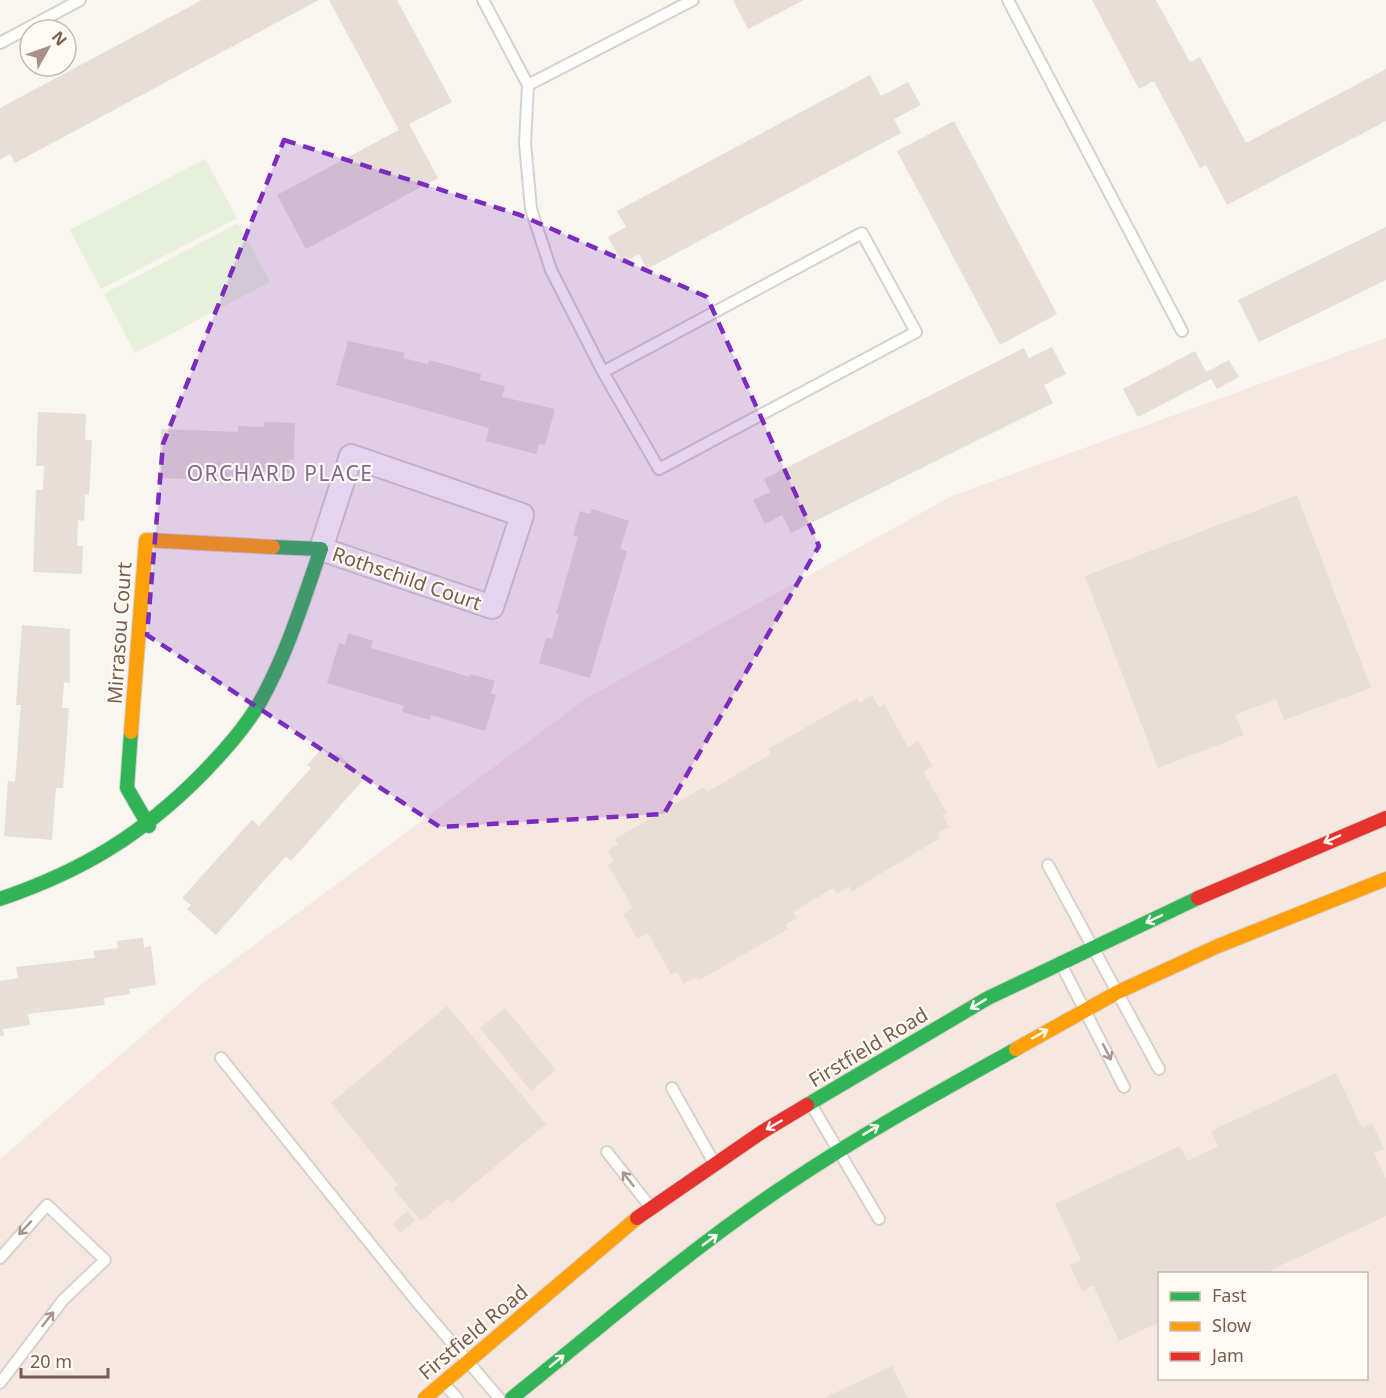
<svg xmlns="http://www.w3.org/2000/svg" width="1386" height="1398" font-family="'Noto Sans',sans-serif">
<rect width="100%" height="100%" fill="#f9f5f0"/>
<path fill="#f6e8e1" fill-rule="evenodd" d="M 1386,338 L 1386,1398 L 0,1398 L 0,1159 L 202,984 L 587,698 L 952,496 ZM 1160,1274 L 1366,1274 L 1366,1378 L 1160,1378 Z"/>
<g fill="#e7f0db">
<path d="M 205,159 L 237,218 L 101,289 L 70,230 Z"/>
<path d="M 238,223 L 270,282 L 135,353 L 104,294 Z"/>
</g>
<g fill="#e6ded7">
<path d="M 202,0 L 319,0 L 15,163 L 10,154 L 0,160 L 0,108 Z"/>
<path d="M 329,0 L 397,0 L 452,102 L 409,124 L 438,178 L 306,249 L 277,195 L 399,130 Z"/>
<path d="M 733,0 L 804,0 L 748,29 Z"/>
<path d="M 1092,0 L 1156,0 L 1190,62 L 1200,57 L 1246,143 L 1386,69 L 1386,121 L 1227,205 L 1206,165 L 1200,168 L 1154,81 L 1139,89 Z"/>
<path d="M 870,75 L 881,96 L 908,82 L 921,105 L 894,119 L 901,133 L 647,269 L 639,254 L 622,263 L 608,237 L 626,227 L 617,211 Z"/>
<path d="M 954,121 L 1057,314 L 1000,345 L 897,151 Z"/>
<path d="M 1386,227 L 1386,280 L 1259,342 L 1238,300 Z"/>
<path d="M 348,341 L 405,353 L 403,358 L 428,364 L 429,360 L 481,374 L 480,380 L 505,386 L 502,397 L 555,409 L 545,445 L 539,444 L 536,454 L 486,441 L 489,428 L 336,385 Z"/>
<path d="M 1052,347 L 1066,374 L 1044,385 L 1053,403 L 791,533 L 782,515 L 765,524 L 753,500 L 770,492 L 764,479 L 1024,348 L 1029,358 Z"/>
<path d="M 1195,351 L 1206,372 L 1229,360 L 1239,377 L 1217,389 L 1211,379 L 1138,417 L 1123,389 Z"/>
<path d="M 38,412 L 86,414 L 85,440 L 92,440 L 89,495 L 85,494 L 84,521 L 78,520 L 77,546 L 83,546 L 82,574 L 33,572 L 36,490 L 43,490 L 44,466 L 36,466 Z"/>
<path d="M 264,422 L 295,423 L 294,460 L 289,459 L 289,473 L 239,471 L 239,481 L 159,478 L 161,429 L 238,432 L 238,426 L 264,427 Z"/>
<path d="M 1297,495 L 1371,688 L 1284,720 L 1276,699 L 1235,715 L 1244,735 L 1158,768 L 1085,576 Z"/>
<path d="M 592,509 L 629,521 L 620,549 L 627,551 L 590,678 L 539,663 L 546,638 L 552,639 L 559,614 L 556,614 L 578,537 L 573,535 L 580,511 L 590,514 Z"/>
<path d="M 22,625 L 70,629 L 70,683 L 64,682 L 62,708 L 69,708 L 63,788 L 56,788 L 52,840 L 4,836 L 8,781 L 15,782 L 21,705 L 16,705 Z"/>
<path d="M 348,633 L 373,641 L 371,648 L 470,677 L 470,674 L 495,681 L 491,693 L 496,695 L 485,731 L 431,715 L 430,720 L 402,712 L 404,706 L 327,683 L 339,643 L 345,645 Z"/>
<path d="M 872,695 L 879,707 L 884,704 L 908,747 L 918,741 L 933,766 L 923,772 L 947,813 L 942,815 L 949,827 L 938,833 L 940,838 L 852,891 L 849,886 L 837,894 L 833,888 L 793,912 L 797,918 L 785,925 L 788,929 L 698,981 L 696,977 L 684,984 L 677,972 L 671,975 L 648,933 L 637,939 L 623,914 L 633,908 L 608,865 L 614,861 L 608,850 L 618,845 L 615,839 L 704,787 L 707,792 L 771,754 L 768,749 L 857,698 L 859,703 Z"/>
<path d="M 323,747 L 335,757 L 337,753 L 365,778 L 291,861 L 286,856 L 216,935 L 187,909 L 191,905 L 182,898 L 252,820 L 259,826 L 311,768 L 307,765 Z"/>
<path d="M 143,938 L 144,948 L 151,946 L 156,985 L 129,989 L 130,994 L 104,998 L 105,1005 L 28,1014 L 30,1025 L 3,1029 L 4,1036 L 0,1036 L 0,981 L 18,978 L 16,967 L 95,958 L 94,951 L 118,948 L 117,941 Z"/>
<path d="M 447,1006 L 546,1124 L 451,1203 L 448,1199 L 421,1221 L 393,1189 L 398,1185 L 331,1103 Z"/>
<path d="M 505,1008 L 556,1070 L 531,1091 L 480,1028 Z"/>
<path d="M 1336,1073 L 1362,1128 L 1372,1123 L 1384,1149 L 1374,1153 L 1386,1179 L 1386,1216 L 1263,1274 L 1160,1274 L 1160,1322 L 1119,1341 L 1093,1285 L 1082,1291 L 1070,1265 L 1081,1260 L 1055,1204 L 1180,1146 L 1187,1161 L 1218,1146 L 1211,1131 Z"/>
<path d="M 408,1211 L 415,1221 L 400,1233 L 393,1223 Z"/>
<path d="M 892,1366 L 908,1398 L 824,1398 Z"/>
</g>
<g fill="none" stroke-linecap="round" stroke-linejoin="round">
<g stroke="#d7d1cb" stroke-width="14">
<g id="lane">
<path d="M 483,0 L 528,85 L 525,143 L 531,209 L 551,270 L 603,372 L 659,469 L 916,332 L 862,233 L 603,372"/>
<path d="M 1008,0 L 1182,331"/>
<path d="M 0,43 L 80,0"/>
<path d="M 528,85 L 693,0"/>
<path d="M 1048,865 L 1159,1069"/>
<path d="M 1062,966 L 1124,1087"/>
<path d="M 221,1058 L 418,1303 L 499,1398"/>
<path d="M 672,1088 L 713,1161"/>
<path d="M 812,1106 L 879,1219"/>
<path d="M 607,1152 L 648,1204"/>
<path d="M 0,1258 L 47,1205 L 105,1260 L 63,1300 L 0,1383"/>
<path d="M 444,1384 L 457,1398"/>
</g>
</g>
<g stroke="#d7d1cb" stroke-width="26">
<path id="street" d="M 351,456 L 522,515 L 492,607 L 321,549 Z"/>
</g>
<g stroke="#d9d2cb" stroke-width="16">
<g id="fast">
<path d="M 131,732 L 127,788 L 149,826"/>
<path d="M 0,899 C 82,871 142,835 203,773 C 224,751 245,728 260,702 C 287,654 303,601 321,549 L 273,547"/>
<path d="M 807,1105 L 988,998 L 1198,898"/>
<path d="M 512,1398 C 603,1325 691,1248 789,1183 C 862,1134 939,1092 1016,1049"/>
</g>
</g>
<g stroke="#d9d2cb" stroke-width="16">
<g id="slow">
<path d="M 131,732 L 146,540 L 273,547"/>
<path d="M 1016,1049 L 1118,992 L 1218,946 L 1386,879"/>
<path d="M 425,1398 L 637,1218"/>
</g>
</g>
<g stroke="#d9d2cb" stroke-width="16">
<g id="jam">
<path d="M 1198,898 L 1386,818"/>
<path d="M 637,1218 L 762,1132 L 807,1105"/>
</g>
</g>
<use href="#lane" stroke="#fefefd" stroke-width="10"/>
<use href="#street" stroke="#fefefd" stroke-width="22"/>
<use href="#fast" stroke="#30b455" stroke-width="14"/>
<use href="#slow" stroke="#ff9f0a" stroke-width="14"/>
<use href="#jam" stroke="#e5322d" stroke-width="14"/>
</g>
<defs><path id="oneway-shaft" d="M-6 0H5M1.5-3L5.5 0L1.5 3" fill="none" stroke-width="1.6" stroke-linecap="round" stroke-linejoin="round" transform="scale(1.5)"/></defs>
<g stroke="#fffaf3">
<use href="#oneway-shaft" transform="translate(1332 839) rotate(156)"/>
<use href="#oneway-shaft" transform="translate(1154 919) rotate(154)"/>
<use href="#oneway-shaft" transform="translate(978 1004) rotate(149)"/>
<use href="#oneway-shaft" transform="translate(1040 1034) rotate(-29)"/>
<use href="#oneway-shaft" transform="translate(774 1125) rotate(150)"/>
<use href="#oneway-shaft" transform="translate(871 1130) rotate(-31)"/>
<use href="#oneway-shaft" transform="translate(710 1240) rotate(-36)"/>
<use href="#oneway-shaft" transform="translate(557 1361) rotate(-39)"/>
</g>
<g stroke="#a8958b">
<use href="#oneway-shaft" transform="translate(1107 1052) rotate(63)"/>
<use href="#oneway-shaft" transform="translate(628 1179) rotate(-128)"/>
<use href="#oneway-shaft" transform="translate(25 1228) rotate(133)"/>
<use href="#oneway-shaft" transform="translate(48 1319) rotate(-52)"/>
</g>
<path fill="#7b2cbf" fill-opacity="0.2" stroke="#7b2cbf" stroke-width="4.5" stroke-dasharray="12 8" stroke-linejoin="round" d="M 284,140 L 520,215 L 707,297 L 819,546 L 664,814 L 440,827 L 147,635 L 163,444 Z"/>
<g text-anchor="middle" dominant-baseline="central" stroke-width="4.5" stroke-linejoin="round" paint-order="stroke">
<g font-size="20" fill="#7a5c4d" stroke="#fffaf3">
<text transform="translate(407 578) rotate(19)">Rothschild Court</text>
<text transform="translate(119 633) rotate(-86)">Mirrasou Court</text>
<text transform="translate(868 1047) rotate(-31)">Firstfield Road</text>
<text transform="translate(473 1332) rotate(-40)">Firstfield Road</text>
</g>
<g font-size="21" letter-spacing="1.5" fill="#846695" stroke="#fffaf3">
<text x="280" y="473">ORCHARD PLACE</text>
</g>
</g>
<rect x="1158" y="1272" width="210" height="108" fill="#fffaf3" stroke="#cabbb1" stroke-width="1.5"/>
<rect x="1170" y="1292" width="30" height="9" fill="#30b455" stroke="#cabbb1" stroke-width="1.5"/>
<text x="1212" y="1302" font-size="18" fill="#7a5c4d">Fast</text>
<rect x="1170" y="1322" width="30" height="9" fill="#ff9f0a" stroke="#cabbb1" stroke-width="1.5"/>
<text x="1212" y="1332" font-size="18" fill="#7a5c4d">Slow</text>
<rect x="1170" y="1352" width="30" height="9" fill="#e5322d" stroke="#cabbb1" stroke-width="1.5"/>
<text x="1212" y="1362" font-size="18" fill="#7a5c4d">Jam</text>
<g transform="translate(48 48) rotate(50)"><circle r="28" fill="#fffaf3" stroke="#cabbb1" stroke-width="1.5"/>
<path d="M0-4.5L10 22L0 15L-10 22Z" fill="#a69286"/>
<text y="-9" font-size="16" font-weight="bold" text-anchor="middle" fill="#7a5c4d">N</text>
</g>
<path d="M21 1368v9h87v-9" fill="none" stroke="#7a5c4d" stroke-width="3"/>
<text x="30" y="1368" font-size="18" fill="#7a5c4d" stroke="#fffaf3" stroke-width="4.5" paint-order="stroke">20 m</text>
</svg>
